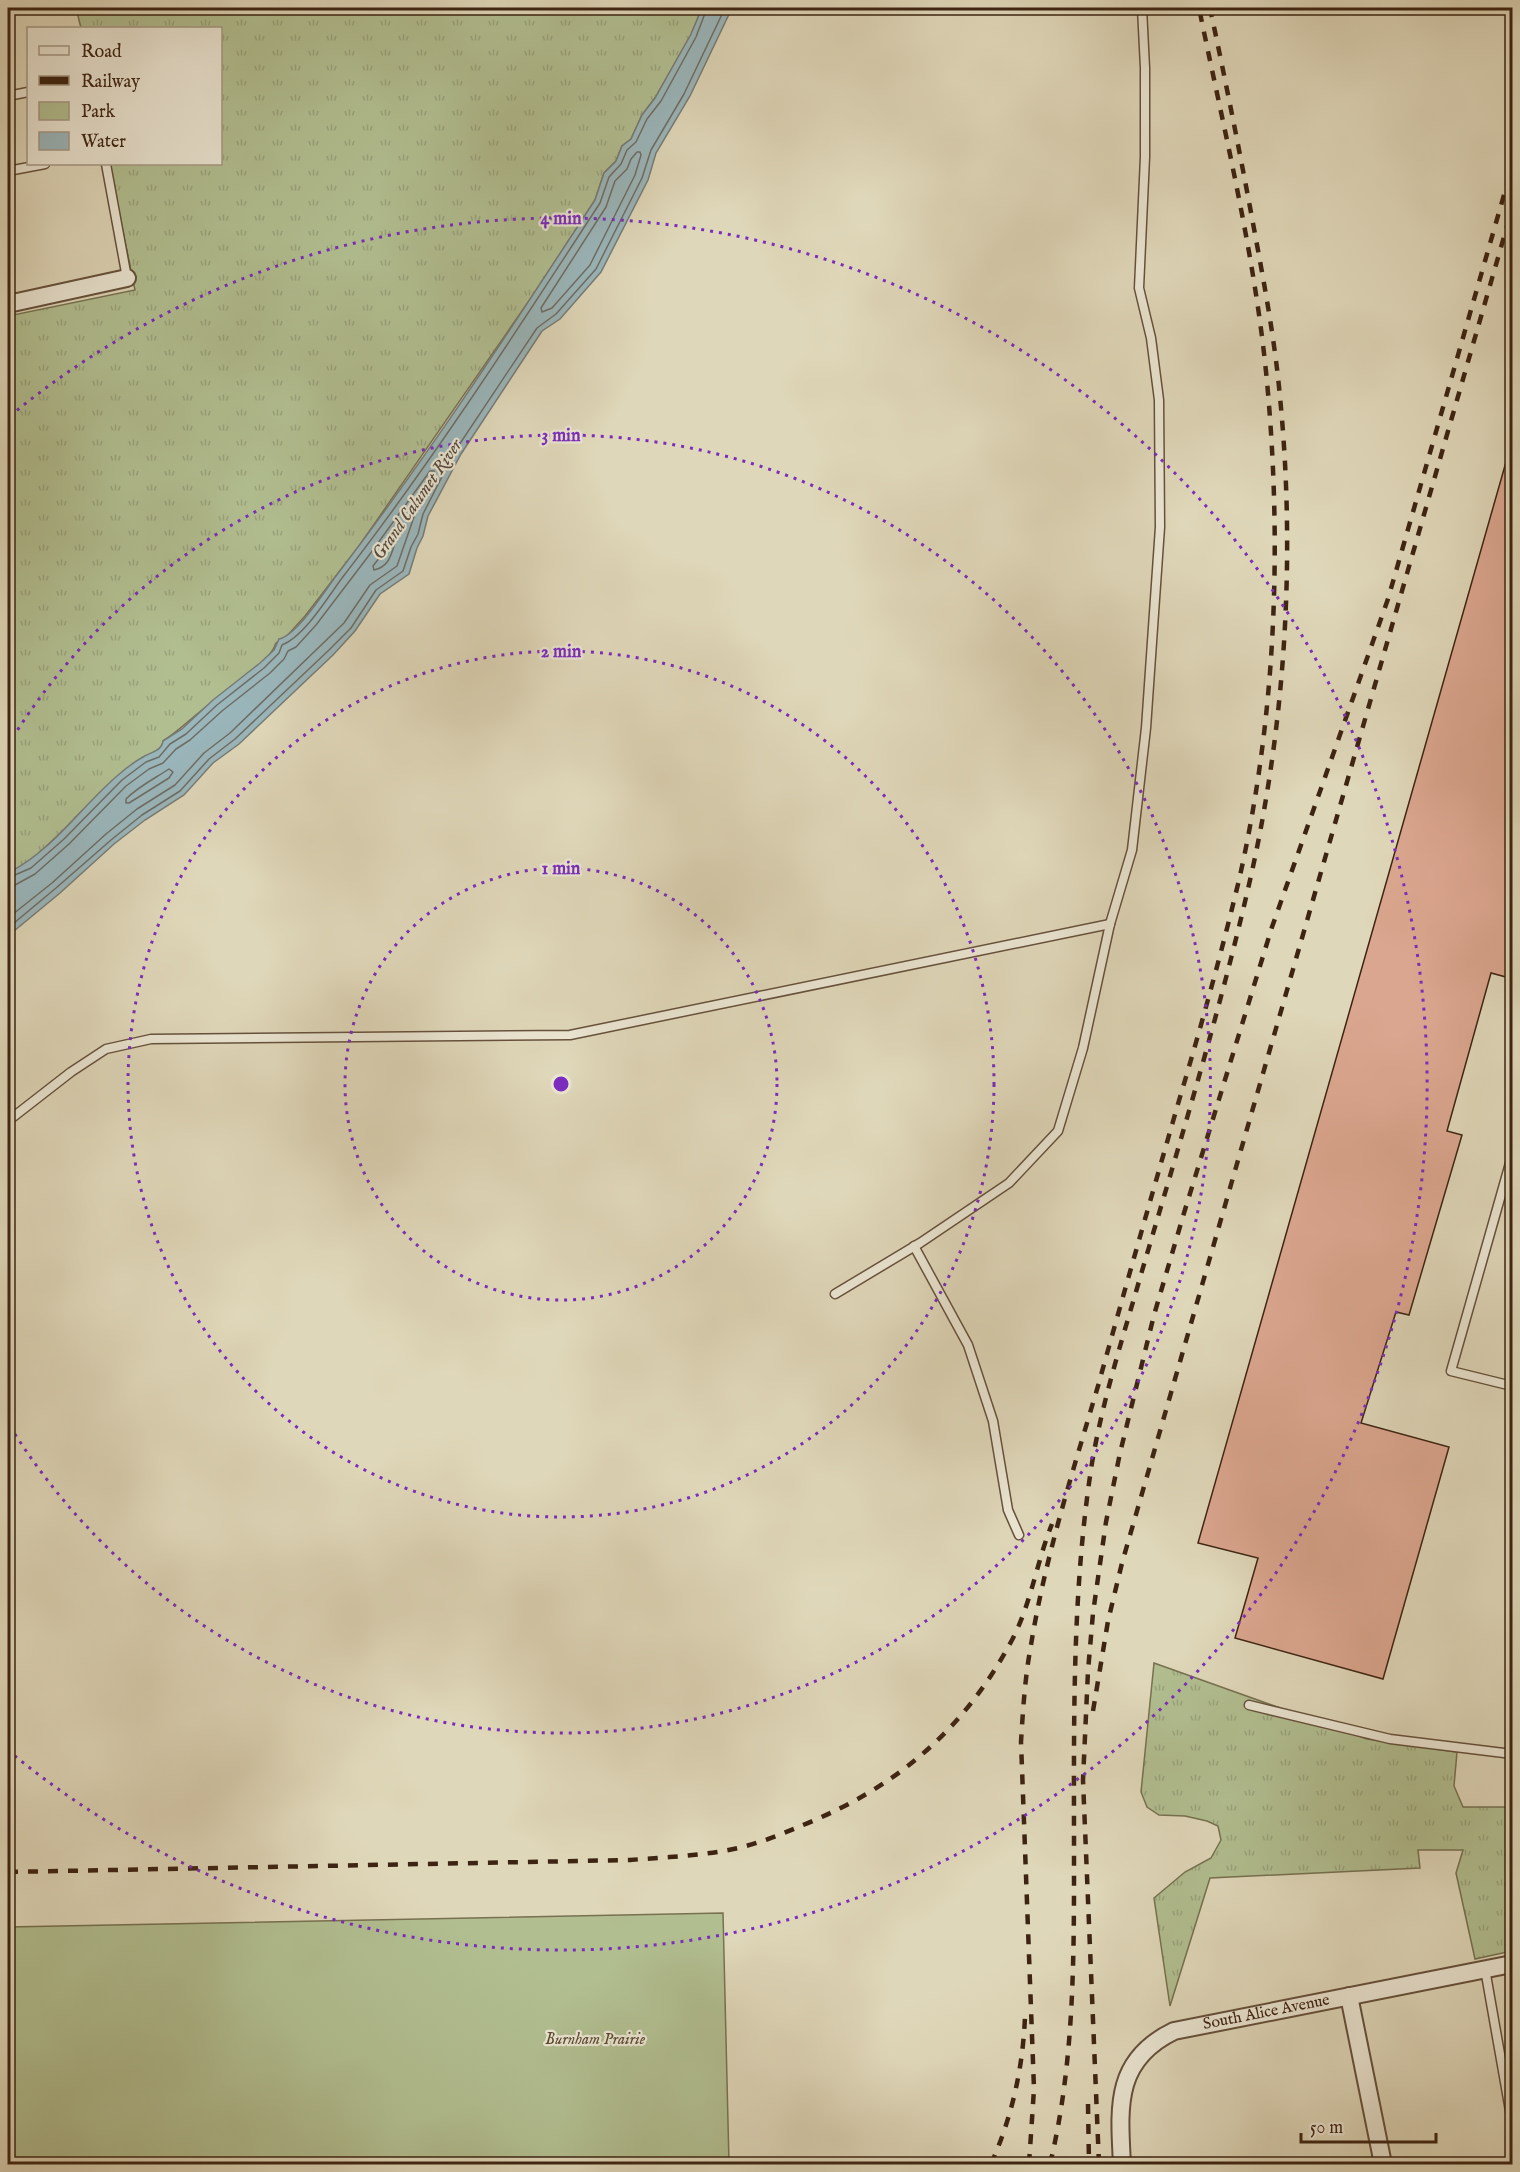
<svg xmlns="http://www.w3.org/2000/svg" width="1520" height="2172" font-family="'IM FELL English',serif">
<defs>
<pattern id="grass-tufts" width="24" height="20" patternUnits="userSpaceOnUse" patternTransform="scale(1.5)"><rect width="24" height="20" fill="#b1be90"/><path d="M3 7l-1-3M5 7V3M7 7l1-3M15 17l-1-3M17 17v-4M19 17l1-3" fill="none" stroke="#99a37b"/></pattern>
</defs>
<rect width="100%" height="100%" fill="#dfd7b9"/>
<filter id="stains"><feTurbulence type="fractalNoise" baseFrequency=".00333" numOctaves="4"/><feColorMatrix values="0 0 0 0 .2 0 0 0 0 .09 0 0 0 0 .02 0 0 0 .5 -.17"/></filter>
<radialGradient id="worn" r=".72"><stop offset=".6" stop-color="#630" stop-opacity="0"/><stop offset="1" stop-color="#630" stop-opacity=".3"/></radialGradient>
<g fill="url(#grass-tufts)" stroke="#777151" stroke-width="1.5">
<path d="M 103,8 L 702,8 L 691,35 L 655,98 L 642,115 L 631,139 L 622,146 L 616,161 L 604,173 L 595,200 L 531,298 L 359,546 L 305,616 L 286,637 L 276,643 C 270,663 231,687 215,700 C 196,713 183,728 163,741 C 162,750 151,754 143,757 L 27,864 L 8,873 L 8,316 L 135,290 L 109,164 L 220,164 L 220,28 L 81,28 L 77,12 Z"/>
<path d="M 1154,1663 L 1367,1739 L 1457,1752 L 1454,1786 L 1463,1807 L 1512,1807 L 1512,1951 L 1475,1959 L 1456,1873 L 1463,1850 L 1418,1850 L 1420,1868 L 1210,1878 L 1170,2006 L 1154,1898 L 1185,1872 L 1211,1858 L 1221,1840 L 1218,1826 L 1207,1821 L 1185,1816 L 1159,1815 L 1147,1807 L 1141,1792 Z"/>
</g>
<path fill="#b1be90" stroke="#777151" stroke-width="1.5" d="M 723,1913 L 729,2164 L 8,2164 L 8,1927 Z"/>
<path fill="#9ab6bb" stroke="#757c77" stroke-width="1.5" d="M 702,8 L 732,8 L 690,96 L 656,153 L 648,180 L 601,272 L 560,319 L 542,331 L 461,454 L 428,516 L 423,536 L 417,548 L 409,574 L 380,594 L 355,631 L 333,655 L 239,744 L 213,763 L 184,795 L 145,820 L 114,844 L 60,893 L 8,936 L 8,873 C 52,851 80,808 117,776 C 125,769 134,762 143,757 C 151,752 162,751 163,741 L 182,729 L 213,700 L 260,663 L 274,650 L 279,639 C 298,634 324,592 336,576 C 429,455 512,327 595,200 L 604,173 L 616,161 L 622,146 L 631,139 L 642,115 L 655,98 L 691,34 Z"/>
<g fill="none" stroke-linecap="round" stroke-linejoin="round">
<g stroke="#6c6d66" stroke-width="1.5">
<path d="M 637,152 L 640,152 L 641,155 L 635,175 L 590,265 L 552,308 L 542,312 L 541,308 L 606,207 L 615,181 L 627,169 L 631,159 Z"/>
<path d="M 391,543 L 394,546 C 390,559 387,567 374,570 L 373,566 Z"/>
<path d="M 169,769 L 173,772 L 169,778 L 129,803 L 126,803 L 126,799 C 139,786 154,779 169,769 Z"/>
<path d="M 8,878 L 31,868 L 64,839 L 122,780 L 146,762 L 159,757 L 170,744 L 186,734 L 217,705 L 264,668 L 279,653 L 282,645 C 304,637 328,597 342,578 C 435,458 517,330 600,203 L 609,177 L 621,164 L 627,150 L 636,142 L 647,119 L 661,101 L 696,37 L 707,8"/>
<path d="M 8,886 L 15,885 L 35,874 L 69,844 L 126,786 L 149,769 L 163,763 L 176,749 L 190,740 L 222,711 L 270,673 L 284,659 L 288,651 L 296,647 L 316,625 L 370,554 L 430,471 L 434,471 L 435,474 L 416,511 L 397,566 L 370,585 L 344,623 L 230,733 L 204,753 L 175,785 L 137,809 L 106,834 L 52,883 L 8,918"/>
<path d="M 8,928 L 56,888 L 111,840 L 142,815 L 180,791 L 209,759 L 235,739 L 329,650 L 351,628 L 376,590 L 403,571 L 411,547 L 418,534 L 423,514 L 455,451 L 537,328 L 556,314 L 596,269 L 642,178 L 651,150 L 684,94 L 725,8"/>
</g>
</g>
<path fill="#dba68f" stroke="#3d2412" stroke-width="1.5" d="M 1512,441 L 1512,955 L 1506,977 L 1491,973 L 1447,1131 L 1462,1135 L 1409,1315 L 1396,1312 L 1361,1423 L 1449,1447 L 1383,1679 L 1235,1638 L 1258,1558 L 1198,1543 Z"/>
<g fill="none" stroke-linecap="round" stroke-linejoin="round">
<g stroke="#66513c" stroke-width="11">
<g id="service">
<path d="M 8,96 L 28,92"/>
<path d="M 106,164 L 127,278"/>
<path d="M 8,171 L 45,164"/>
<path d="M 8,1121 L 71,1072 L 106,1049 L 151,1039 L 570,1035 L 1110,924"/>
<path d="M 1512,1156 L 1451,1371 L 1512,1386"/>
<path d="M 914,1246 L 968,1345 L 993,1421 L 1008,1510 L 1019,1535"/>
<path d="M 835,1294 L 920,1243 L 1009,1183 L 1058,1131 L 1083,1048 L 1110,924 L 1132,850 L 1146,728 L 1160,527 L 1159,400 L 1151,338 L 1139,288 L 1145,157 L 1145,68 L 1142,8"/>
<path d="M 1249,1705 L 1390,1739 L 1512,1754"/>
<path d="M 1485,1969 L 1512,2122"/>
</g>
</g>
<g stroke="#66513c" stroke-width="20">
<g id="minor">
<path d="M 8,304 L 127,278"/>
<path d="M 1349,1996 L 1383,2164"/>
<path id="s1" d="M 1122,2164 C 1119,2107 1114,2060 1174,2031 L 1512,1964"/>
</g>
</g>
<use href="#service" stroke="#eae5d2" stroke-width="8"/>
<use href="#minor" stroke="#eae5d2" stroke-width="16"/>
<g stroke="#3d2412" stroke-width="4.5" stroke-dasharray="10 10" stroke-linecap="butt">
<path d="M 1093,1711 L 1108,1621 L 1122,1563 L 1512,209"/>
<path d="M 8,1872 L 630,1860 C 666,1857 703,1856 738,1848 C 760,1843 782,1834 803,1825 C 897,1787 964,1730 1012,1640 C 1031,1604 1037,1561 1052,1524"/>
<path d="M 1088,2104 L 1089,2164"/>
<path d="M 991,2164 C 1012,2117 1023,2068 1025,2016"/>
<path d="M 1029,2164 L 1034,2089 L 1021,1742 C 1023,1709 1025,1677 1031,1645 C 1045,1558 1073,1471 1098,1386 C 1124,1292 1151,1198 1178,1104 C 1200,1030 1221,955 1239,880 C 1275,721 1282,555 1268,393 C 1257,263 1225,135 1199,8"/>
<path d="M 1050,2164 C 1075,2061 1074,1953 1074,1847 C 1074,1719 1072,1590 1092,1463 C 1103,1398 1124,1334 1142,1271 C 1179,1145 1218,1018 1248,889 C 1285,730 1296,560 1280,397 C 1275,342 1265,288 1255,234 C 1241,158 1226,83 1210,8"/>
<path d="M 1099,2164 L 1083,1780 L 1088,1671 L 1093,1613 L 1106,1522 L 1120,1453 L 1154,1315 L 1184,1213 L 1272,927 L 1388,599 L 1512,167"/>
</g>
</g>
<g fill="none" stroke="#7b2cbf" stroke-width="3" stroke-dasharray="3 6">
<circle cx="561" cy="1084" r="216"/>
<circle cx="561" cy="1084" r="433"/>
<path d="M8 745A649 649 0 1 1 8 1423"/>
<path d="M10 416A866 866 0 1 1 10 1752"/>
</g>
<g text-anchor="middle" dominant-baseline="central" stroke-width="4.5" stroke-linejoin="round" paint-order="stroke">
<g font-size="16" fill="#3d2412" stroke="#eae5d2">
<text stroke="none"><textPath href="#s1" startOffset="249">South Alice Avenue</textPath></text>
</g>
<g font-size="16" font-style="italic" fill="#5a4a32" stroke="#eae5d2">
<text x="595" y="2040">Burnham Prairie</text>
</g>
<g font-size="18" font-style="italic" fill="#54483c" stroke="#eae5d2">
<text transform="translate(418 500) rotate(-55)">Grand Calumet River</text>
</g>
</g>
<circle cx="561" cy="1084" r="9" fill="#7b2cbf" stroke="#eae5d2" stroke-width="3"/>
<g font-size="18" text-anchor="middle" font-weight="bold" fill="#7b2cbf" stroke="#eae5d2" stroke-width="4.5" stroke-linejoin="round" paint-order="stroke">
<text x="561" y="224">4 min</text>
<text x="561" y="441">3 min</text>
<text x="561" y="657">2 min</text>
<text x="561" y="874">1 min</text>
</g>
<rect width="1520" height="2172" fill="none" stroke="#dfd7b9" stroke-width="30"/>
<rect x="9" y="9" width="1502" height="2154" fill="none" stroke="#3d2412" stroke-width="3"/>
<rect x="15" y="15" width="1490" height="2142" fill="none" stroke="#3d2412" stroke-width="1.5"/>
<rect x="27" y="27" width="195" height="138" fill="#eae5d2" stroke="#a59885" stroke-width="1.5"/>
<rect x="39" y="46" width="30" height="9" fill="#eae5d2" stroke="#a59885" stroke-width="1.5"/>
<text x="81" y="57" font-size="18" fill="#3d2412">Road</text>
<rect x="39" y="76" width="30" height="9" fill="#3d2412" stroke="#a59885" stroke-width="1.5"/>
<text x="81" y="87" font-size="18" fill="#3d2412">Railway</text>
<rect x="39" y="102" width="30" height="18" fill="#b1be90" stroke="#a59885" stroke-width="1.5"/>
<text x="81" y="117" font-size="18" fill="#3d2412">Park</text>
<rect x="39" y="132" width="30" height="18" fill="#9ab6bb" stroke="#a59885" stroke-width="1.5"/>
<text x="81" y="147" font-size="18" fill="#3d2412">Water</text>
<path d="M1301 2133v9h135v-9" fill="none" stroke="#3d2412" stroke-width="3"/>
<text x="1310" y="2133" font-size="18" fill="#3d2412" stroke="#eae5d2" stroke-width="4.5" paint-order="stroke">50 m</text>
<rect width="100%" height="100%" filter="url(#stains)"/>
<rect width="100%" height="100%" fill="url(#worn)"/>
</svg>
